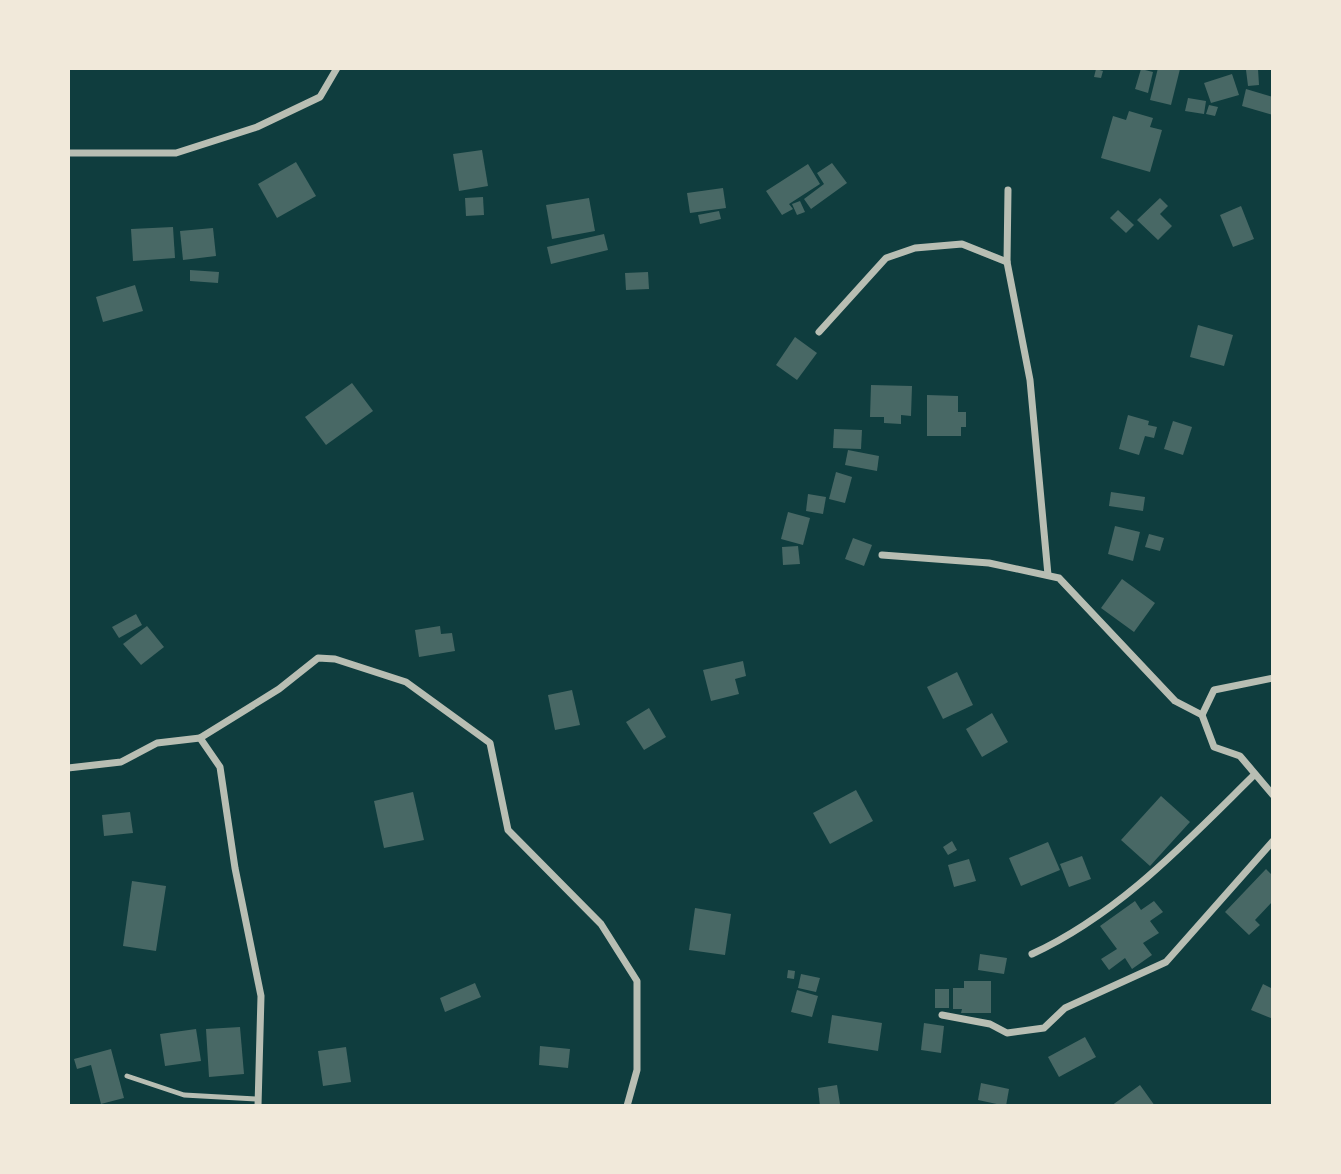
<svg xmlns="http://www.w3.org/2000/svg" width="1341" height="1174" font-family="Arial,sans-serif">
<rect width="100%" height="100%" fill="#0f3d3e"/>
<g fill="#486865">
<path d="M 1158,68 L 1180,69 L 1171,105 L 1150,100 Z"/>
<path d="M 1096,69 L 1103,71 L 1101,78 L 1094,77 Z"/>
<path d="M 1141,69 L 1153,72 L 1148,93 L 1135,89 Z"/>
<path d="M 1258,69 L 1259,85 L 1248,86 L 1246,70 Z"/>
<path d="M 1232,74 L 1239,95 L 1211,103 L 1204,83 Z"/>
<path d="M 1246,89 L 1273,97 L 1273,115 L 1242,106 Z"/>
<path d="M 1188,98 L 1206,101 L 1204,114 L 1185,111 Z"/>
<path d="M 1209,105 L 1218,107 L 1215,116 L 1206,114 Z"/>
<path d="M 1129,111 L 1153,118 L 1150,127 L 1162,130 L 1150,172 L 1101,158 L 1113,116 L 1126,120 Z"/>
<path d="M 482,150 L 488,186 L 459,191 L 453,154 Z"/>
<path d="M 296,162 L 316,196 L 277,218 L 258,184 Z"/>
<path d="M 832,163 L 847,183 L 811,209 L 804,199 L 824,184 L 817,173 Z"/>
<path d="M 808,164 L 820,184 L 789,204 L 793,209 L 782,215 L 766,191 Z"/>
<path d="M 723,188 L 726,208 L 690,213 L 687,193 Z"/>
<path d="M 483,197 L 484,215 L 466,216 L 465,198 Z"/>
<path d="M 589,198 L 595,231 L 552,239 L 546,205 Z"/>
<path d="M 1160,198 L 1168,206 L 1160,214 L 1172,226 L 1158,240 L 1137,220 Z"/>
<path d="M 800,201 L 805,212 L 797,215 L 792,204 Z"/>
<path d="M 1241,206 L 1254,239 L 1233,247 L 1220,215 Z"/>
<path d="M 1118,210 L 1134,225 L 1126,233 L 1110,218 Z"/>
<path d="M 719,211 L 721,219 L 700,224 L 698,215 Z"/>
<path d="M 173,227 L 175,258 L 133,261 L 131,229 Z"/>
<path d="M 213,228 L 216,256 L 183,260 L 180,231 Z"/>
<path d="M 604,234 L 608,250 L 551,264 L 547,247 Z"/>
<path d="M 190,270 L 219,272 L 218,283 L 190,281 Z"/>
<path d="M 648,272 L 649,289 L 626,290 L 625,273 Z"/>
<path d="M 135,285 L 143,311 L 103,322 L 96,297 Z"/>
<path d="M 1198,325 L 1233,335 L 1224,366 L 1190,357 Z"/>
<path d="M 795,337 L 817,353 L 797,380 L 776,365 Z"/>
<path d="M 352,383 L 373,411 L 326,445 L 305,417 Z"/>
<path d="M 871,385 L 912,386 L 911,416 L 901,415 L 901,424 L 884,423 L 884,417 L 870,417 Z"/>
<path d="M 927,395 L 958,396 L 958,412 L 966,412 L 966,427 L 961,427 L 961,436 L 927,436 Z"/>
<path d="M 1128,415 L 1149,421 L 1148,425 L 1157,427 L 1154,438 L 1145,436 L 1139,455 L 1119,449 Z"/>
<path d="M 1173,421 L 1192,427 L 1183,455 L 1164,449 Z"/>
<path d="M 834,429 L 862,430 L 861,449 L 833,448 Z"/>
<path d="M 848,450 L 879,456 L 877,471 L 845,465 Z"/>
<path d="M 836,472 L 852,477 L 845,503 L 829,499 Z"/>
<path d="M 1111,492 L 1145,497 L 1143,511 L 1109,506 Z"/>
<path d="M 808,494 L 826,497 L 823,514 L 806,511 Z"/>
<path d="M 788,512 L 810,518 L 803,545 L 781,539 Z"/>
<path d="M 1115,526 L 1140,532 L 1133,561 L 1108,554 Z"/>
<path d="M 1149,534 L 1164,538 L 1160,551 L 1145,547 Z"/>
<path d="M 853,538 L 872,545 L 864,566 L 845,559 Z"/>
<path d="M 798,546 L 800,564 L 783,565 L 782,547 Z"/>
<path d="M 1122,579 L 1155,603 L 1134,632 L 1101,608 Z"/>
<path d="M 136,614 L 142,625 L 119,638 L 112,627 Z"/>
<path d="M 147,626 L 164,647 L 141,665 L 123,644 Z"/>
<path d="M 440,626 L 441,634 L 452,633 L 455,651 L 419,657 L 415,630 Z"/>
<path d="M 743,661 L 746,676 L 735,679 L 739,694 L 711,701 L 703,670 Z"/>
<path d="M 957,672 L 973,705 L 943,719 L 927,687 Z"/>
<path d="M 572,690 L 580,725 L 555,730 L 548,695 Z"/>
<path d="M 649,708 L 666,737 L 644,750 L 626,722 Z"/>
<path d="M 992,713 L 1008,742 L 982,757 L 966,729 Z"/>
<path d="M 856,790 L 873,821 L 830,844 L 813,813 Z"/>
<path d="M 413,792 L 424,840 L 384,848 L 374,801 Z"/>
<path d="M 1161,796 L 1190,822 L 1150,866 L 1121,840 Z"/>
<path d="M 130,812 L 133,833 L 104,836 L 102,815 Z"/>
<path d="M 952,841 L 957,850 L 948,855 L 943,847 Z"/>
<path d="M 1048,842 L 1060,870 L 1021,886 L 1009,858 Z"/>
<path d="M 1082,856 L 1091,879 L 1069,887 L 1060,864 Z"/>
<path d="M 969,859 L 976,881 L 954,887 L 948,865 Z"/>
<path d="M 1266,869 L 1273,876 L 1273,901 L 1255,920 L 1260,925 L 1249,935 L 1225,912 Z"/>
<path d="M 132,881 L 166,886 L 156,951 L 123,946 Z"/>
<path d="M 1135,901 L 1141,910 L 1154,901 L 1163,912 L 1150,921 L 1159,933 L 1143,943 L 1152,955 L 1132,969 L 1125,958 L 1109,970 L 1101,959 L 1117,949 L 1100,926 Z"/>
<path d="M 695,908 L 731,914 L 725,955 L 689,950 Z"/>
<path d="M 980,954 L 1007,958 L 1004,974 L 978,970 Z"/>
<path d="M 788,970 L 795,971 L 794,979 L 787,978 Z"/>
<path d="M 801,974 L 820,978 L 816,992 L 798,988 Z"/>
<path d="M 964,981 L 991,981 L 991,1013 L 961,1013 L 962,1009 L 953,1009 L 953,988 L 964,988 Z"/>
<path d="M 475,983 L 481,997 L 445,1012 L 440,998 Z"/>
<path d="M 1263,984 L 1273,989 L 1273,1019 L 1251,1010 Z"/>
<rect x="935" y="989" width="14" height="19"/>
<path d="M 797,990 L 818,996 L 812,1017 L 791,1012 Z"/>
<path d="M 832,1015 L 882,1023 L 878,1051 L 828,1043 Z"/>
<path d="M 924,1023 L 944,1026 L 941,1053 L 921,1050 Z"/>
<path d="M 240,1027 L 244,1074 L 209,1077 L 206,1029 Z"/>
<path d="M 196,1029 L 201,1061 L 165,1066 L 160,1034 Z"/>
<path d="M 1085,1037 L 1096,1057 L 1059,1077 L 1048,1057 Z"/>
<path d="M 540,1046 L 570,1049 L 568,1068 L 539,1065 Z"/>
<path d="M 346,1047 L 351,1082 L 323,1086 L 318,1051 Z"/>
<path d="M 111,1049 L 124,1098 L 101,1104 L 91,1065 L 77,1069 L 74,1059 Z"/>
<path d="M 981,1083 L 1009,1089 L 1006,1106 L 978,1100 Z"/>
<path d="M 837,1085 L 840,1104 L 820,1106 L 818,1088 Z"/>
<path d="M 1140,1085 L 1155,1106 L 1111,1106 Z"/>
</g>
<g fill="none" stroke-linecap="round" stroke-linejoin="round">
<path stroke="#b8beb3" stroke-width="5" d="M 127,1076 L 184,1095 L 258,1099"/>
<g stroke="#b8beb3" stroke-width="7">
<path d="M 68,153 L 176,153 L 257,127 L 320,97 L 337,68"/>
<path d="M 1008,190 L 1007,262 L 1030,380 L 1048,575"/>
<path d="M 819,332 L 886,258 L 915,248 L 962,244 L 1007,262"/>
<path d="M 882,555 L 989,563 L 1059,578 L 1175,701 L 1202,715 L 1214,747 L 1240,756 L 1273,795"/>
<path d="M 1202,715 L 1214,690 L 1273,678"/>
<path d="M 200,738 L 279,689 L 318,658 L 335,659 L 406,682 L 490,743 L 508,830 L 601,924 L 637,981 L 637,1070 L 627,1106"/>
<path d="M 68,768 L 121,762 L 157,743 L 200,738 L 220,767 L 235,868 L 261,996 L 258,1106"/>
<path d="M 1032,954 C 1119,914 1186,842 1253,776"/>
<path d="M 942,1015 L 990,1024 L 1007,1033 L 1044,1028 L 1065,1008 L 1166,962 L 1273,841"/>
</g>
</g>
<rect width="1341" height="1174" fill="none" stroke="#f1e9da" stroke-width="140"/>
</svg>
